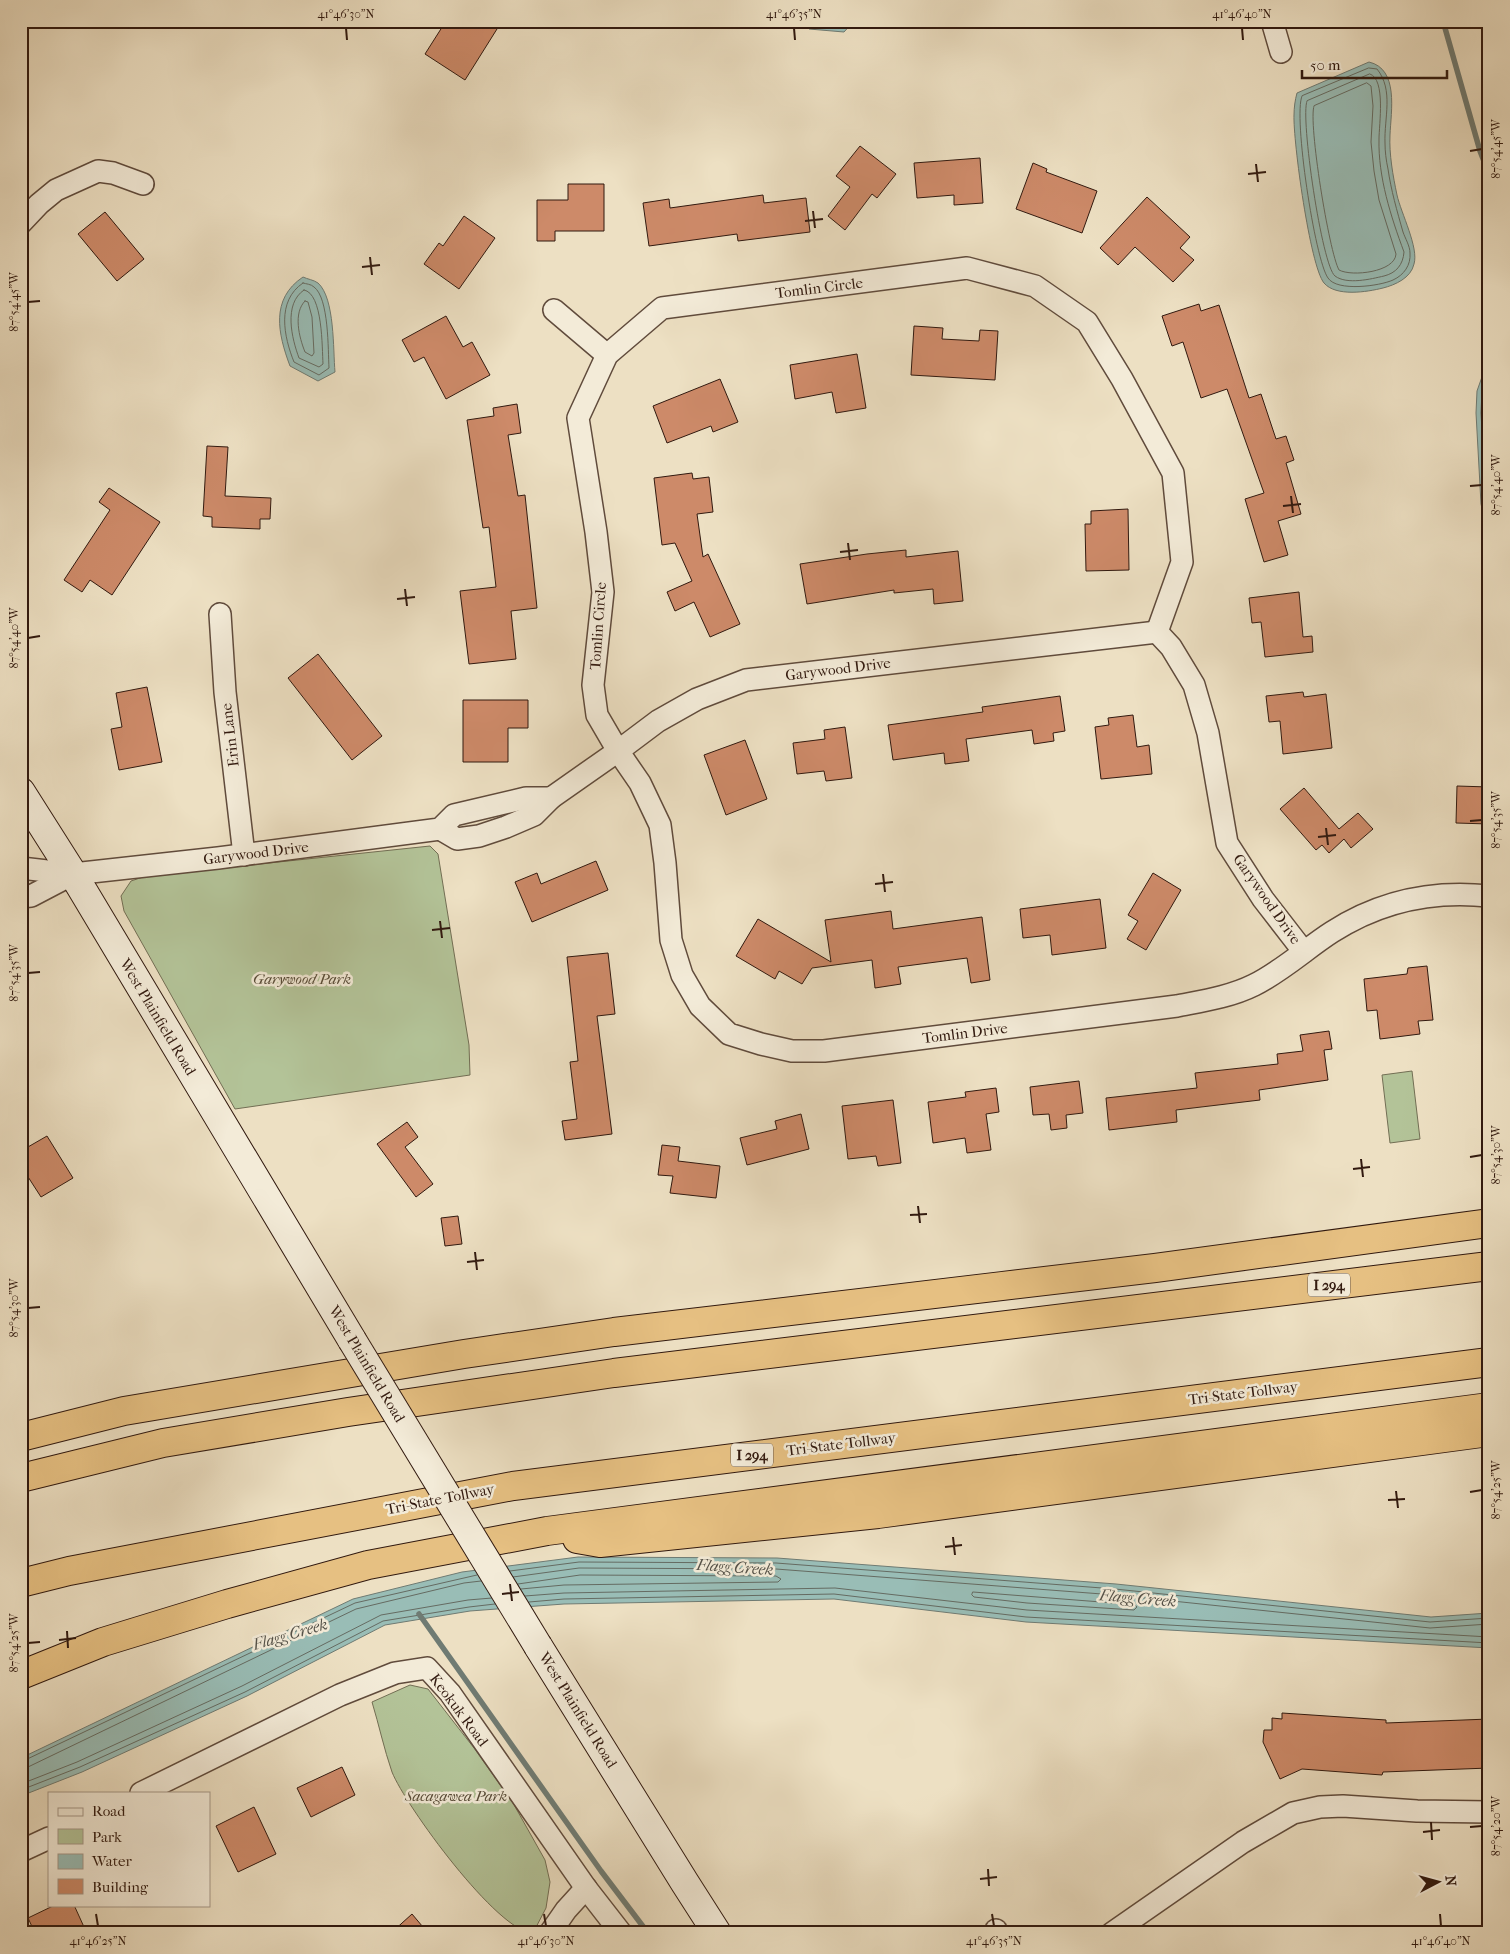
<svg xmlns="http://www.w3.org/2000/svg" width="1510" height="1954" font-family="'IM FELL French Canon',serif">
<rect width="100%" height="100%" fill="#ede0c3"/>
<filter id="stains"><feTurbulence type="fractalNoise" baseFrequency=".004" numOctaves="4"/><feColorMatrix values="0 0 0 0 .2 0 0 0 0 .09 0 0 0 0 .02 0 0 0 .5 -.17"/></filter>
<radialGradient id="worn" r=".72"><stop offset=".6" stop-color="#630" stop-opacity="0"/><stop offset="1" stop-color="#630" stop-opacity=".3"/></radialGradient>
<g fill="#b3c398" stroke="#726e54">
<path d="M 430,846 L 438,854 L 469,1045 L 470,1075 L 235,1109 L 124,911 L 121,896 L 131,881 L 146,876 Z"/>
<path d="M 1412,1071 L 1420,1139 L 1390,1143 L 1382,1075 Z"/>
<path d="M 410,1685 L 428,1689 L 474,1748 L 513,1803 L 545,1860 L 550,1882 L 546,1908 L 533,1933 C 498,1933 405,1805 392,1772 C 384,1749 379,1725 372,1702 Z"/>
</g>
<g fill="#99bdb6" stroke="#6f7b73">
<path d="M 805,21 L 854,21 L 844,32 L 809,29 Z"/>
<path d="M 1369,62 C 1399,69 1391,111 1390,135 C 1389,154 1393,176 1397,195 C 1401,213 1419,248 1414,264 C 1411,278 1395,285 1383,288 C 1367,292 1336,297 1324,283 C 1310,266 1293,141 1294,115 C 1294,108 1295,100 1297,93 Z"/>
<path d="M 303,277 C 307,279 314,280 318,283 C 335,298 333,350 335,372 L 318,381 L 290,366 C 278,334 270,299 303,277 Z"/>
<path d="M 1489,357 L 1489,539 L 1481,504 L 1476,413 L 1477,391 Z"/>
<path d="M 578,1557 L 777,1558 L 1116,1584 L 1431,1617 L 1489,1613 L 1489,1648 L 1026,1622 L 834,1599 L 564,1604 L 470,1611 L 385,1625 L 247,1696 L 82,1772 L 21,1796 L 21,1758 L 353,1599 L 462,1572 Z"/>
</g>
<g fill="none" stroke-linecap="round" stroke-linejoin="round">
<g stroke="#656b62" stroke-width="1">
<path d="M 1369,68 L 1377,69 C 1394,90 1384,118 1385,143 C 1385,151 1386,160 1388,169 C 1391,190 1397,211 1403,232 C 1405,238 1410,246 1410,253 C 1411,265 1404,275 1393,280 C 1380,286 1337,292 1328,278 C 1315,260 1293,116 1302,96 Z"/>
<path d="M 1370,74 C 1386,79 1379,125 1379,139 C 1378,177 1391,217 1404,252 C 1403,265 1396,273 1384,276 C 1371,279 1347,285 1335,276 C 1322,266 1300,117 1307,101 Z"/>
<path d="M 1367,83 L 1371,86 L 1373,106 L 1371,142 L 1374,171 L 1379,200 L 1396,254 C 1395,272 1352,277 1339,270 C 1329,252 1308,122 1314,106 Z"/>
<path d="M 303,283 C 306,284 311,284 314,287 C 329,298 328,350 329,368 L 319,375 L 294,362 C 284,337 276,301 303,283 Z"/>
<path d="M 304,290 C 323,293 322,348 323,364 L 319,367 L 299,358 C 292,339 283,304 304,290 Z"/>
<path d="M 305,301 L 308,302 L 312,317 L 314,353 L 312,356 L 305,352 C 299,337 293,313 305,301 Z"/>
<path d="M 1489,369 L 1482,391 L 1481,413 L 1486,503 L 1489,517"/>
<path d="M 1489,389 L 1487,412 L 1489,442"/>
<path d="M 510,1571 L 579,1562 L 776,1563 L 1115,1589 L 1430,1622 L 1489,1618"/>
<path d="M 513,1577 L 579,1568 L 776,1569 L 1115,1595 L 1430,1628 L 1489,1624"/>
<path d="M 518,1584 L 580,1575 L 776,1576 L 781,1579 L 778,1582 L 564,1585 L 521,1589"/>
<path d="M 973,1592 L 1114,1603 L 1135,1605 L 1137,1607 L 1134,1610 L 1027,1603 L 974,1597 L 972,1595 Z"/>
<path d="M 525,1596 L 564,1593 L 835,1588 L 1027,1610 L 1489,1637"/>
<path d="M 529,1602 L 564,1599 L 834,1594 L 1026,1617 L 1489,1643"/>
<path d="M 21,1762 L 355,1603 L 477,1575"/>
<path d="M 21,1769 L 28,1767 L 356,1609 L 464,1583 L 481,1581"/>
<path d="M 21,1784 L 77,1762 L 242,1686 L 381,1615 L 468,1600 L 492,1598"/>
<path d="M 21,1790 L 80,1767 L 245,1692 L 383,1621 L 469,1607 L 495,1604"/>
</g>
<g stroke="#6f7b73" stroke-width="5.5">
<path d="M 1443,21 L 1480,151 L 1489,174"/>
<path d="M 419,1614 L 601,1871 L 648,1933"/>
</g>
</g>
<g fill="#cd8a69" stroke="#31190f">
<path d="M 446,21 L 502,21 L 465,80 L 425,54 Z"/>
<path d="M 860,146 L 896,174 L 877,198 L 872,194 L 845,230 L 828,216 L 850,187 L 836,176 Z"/>
<path d="M 980,158 L 983,203 L 954,205 L 954,195 L 917,198 L 914,163 Z"/>
<path d="M 1033,163 L 1047,169 L 1046,172 L 1097,191 L 1082,233 L 1016,209 Z"/>
<path d="M 568,184 L 604,184 L 604,231 L 555,231 L 555,241 L 537,241 L 537,200 L 568,200 Z"/>
<path d="M 763,195 L 764,203 L 806,198 L 810,232 L 738,241 L 737,234 L 649,246 L 643,203 L 669,199 L 670,208 Z"/>
<path d="M 1147,197 L 1190,237 L 1180,248 L 1194,260 L 1173,282 L 1135,247 L 1118,265 L 1100,248 Z"/>
<path d="M 105,212 L 144,259 L 117,281 L 78,234 Z"/>
<path d="M 464,216 L 495,238 L 459,289 L 424,264 L 439,243 L 443,246 Z"/>
<path d="M 1199,304 L 1201,311 L 1219,305 L 1249,398 L 1261,394 L 1276,439 L 1286,436 L 1294,460 L 1286,463 L 1301,514 L 1278,521 L 1288,555 L 1264,562 L 1245,499 L 1264,493 L 1227,389 L 1201,398 L 1183,342 L 1172,346 L 1162,316 Z"/>
<path d="M 446,316 L 463,347 L 472,342 L 490,375 L 446,399 L 424,357 L 414,362 L 402,340 Z"/>
<path d="M 914,326 L 943,328 L 942,339 L 979,341 L 980,330 L 998,331 L 995,380 L 911,375 Z"/>
<path d="M 857,354 L 866,408 L 836,413 L 832,392 L 795,399 L 790,365 Z"/>
<path d="M 720,379 L 738,422 L 713,432 L 711,426 L 667,443 L 653,406 Z"/>
<path d="M 517,404 L 521,433 L 508,435 L 518,496 L 525,495 L 537,608 L 511,611 L 516,659 L 469,664 L 460,591 L 496,587 L 489,527 L 483,528 L 467,420 L 494,416 L 493,408 Z"/>
<path d="M 207,446 L 228,447 L 225,496 L 271,498 L 270,519 L 260,519 L 260,529 L 212,527 L 212,517 L 203,516 Z"/>
<path d="M 692,473 L 693,479 L 709,477 L 713,512 L 697,514 L 703,557 L 708,554 L 740,624 L 710,637 L 694,602 L 675,611 L 667,592 L 692,581 L 675,543 L 662,545 L 654,478 Z"/>
<path d="M 109,488 L 160,522 L 112,595 L 90,580 L 82,592 L 64,580 L 110,510 L 99,502 Z"/>
<path d="M 1128,509 L 1129,570 L 1086,571 L 1085,524 L 1091,524 L 1091,511 Z"/>
<path d="M 906,550 L 906,557 L 958,551 L 963,601 L 934,604 L 933,589 L 894,593 L 894,590 L 807,604 L 800,564 L 867,554 Z"/>
<path d="M 1299,592 L 1303,637 L 1312,636 L 1313,652 L 1265,657 L 1261,622 L 1252,623 L 1249,598 Z"/>
<path d="M 318,654 L 382,736 L 352,760 L 288,678 Z"/>
<path d="M 147,687 L 162,762 L 119,770 L 111,729 L 122,727 L 116,693 Z"/>
<path d="M 1303,692 L 1304,697 L 1326,694 L 1332,748 L 1283,754 L 1280,721 L 1269,722 L 1266,696 Z"/>
<path d="M 1060,696 L 1065,731 L 1053,733 L 1054,741 L 1034,744 L 1032,730 L 966,739 L 969,761 L 945,764 L 944,753 L 893,760 L 888,725 L 983,712 L 982,707 Z"/>
<path d="M 463,700 L 528,700 L 528,728 L 508,728 L 508,762 L 463,762 Z"/>
<path d="M 1133,715 L 1137,747 L 1149,745 L 1152,774 L 1101,779 L 1095,727 L 1109,725 L 1108,718 Z"/>
<path d="M 845,727 L 852,778 L 826,781 L 824,771 L 797,774 L 793,743 L 825,739 L 824,730 Z"/>
<path d="M 745,740 L 767,799 L 726,815 L 704,755 Z"/>
<path d="M 1457,786 L 1489,787 L 1489,824 L 1456,823 Z"/>
<path d="M 1304,788 L 1339,829 L 1358,813 L 1373,829 L 1351,848 L 1344,839 L 1329,853 L 1322,845 L 1316,850 L 1280,809 Z"/>
<path d="M 596,861 L 608,890 L 532,922 L 515,882 L 537,873 L 541,884 Z"/>
<path d="M 1153,873 L 1181,890 L 1146,950 L 1127,939 L 1138,921 L 1128,915 Z"/>
<path d="M 1100,899 L 1106,948 L 1052,955 L 1050,935 L 1023,938 L 1020,909 Z"/>
<path d="M 891,911 L 893,929 L 982,917 L 990,980 L 971,983 L 967,958 L 898,967 L 901,984 L 875,988 L 872,960 L 812,968 L 802,984 L 779,971 L 775,979 L 736,956 L 758,919 L 831,962 L 825,920 Z"/>
<path d="M 608,953 L 615,1014 L 597,1016 L 612,1134 L 565,1140 L 562,1121 L 577,1119 L 570,1062 L 578,1061 L 567,957 Z"/>
<path d="M 1427,966 L 1433,1020 L 1418,1021 L 1420,1034 L 1380,1039 L 1377,1010 L 1367,1011 L 1364,979 L 1407,974 L 1408,968 Z"/>
<path d="M 1329,1031 L 1332,1049 L 1324,1050 L 1328,1080 L 1259,1090 L 1260,1100 L 1176,1110 L 1177,1122 L 1109,1130 L 1106,1098 L 1197,1088 L 1195,1073 L 1278,1064 L 1277,1054 L 1303,1051 L 1300,1035 Z"/>
<path d="M 1079,1081 L 1083,1113 L 1066,1115 L 1067,1128 L 1051,1130 L 1049,1114 L 1033,1115 L 1030,1087 Z"/>
<path d="M 996,1088 L 999,1112 L 986,1114 L 991,1150 L 967,1153 L 965,1138 L 933,1143 L 928,1102 L 966,1097 L 965,1092 Z"/>
<path d="M 893,1100 L 901,1163 L 878,1166 L 876,1156 L 848,1159 L 842,1106 Z"/>
<path d="M 801,1114 L 809,1149 L 747,1165 L 740,1138 L 777,1129 L 775,1121 Z"/>
<path d="M 407,1122 L 418,1137 L 405,1147 L 433,1184 L 416,1197 L 377,1144 Z"/>
<path d="M 47,1136 L 73,1178 L 41,1197 L 21,1166 L 21,1151 Z"/>
<path d="M 662,1145 L 680,1147 L 678,1161 L 720,1166 L 716,1198 L 670,1193 L 673,1176 L 658,1175 Z"/>
<path d="M 458,1216 L 462,1244 L 445,1246 L 441,1218 Z"/>
<path d="M 1282,1713 L 1386,1720 L 1386,1723 L 1489,1719 L 1489,1768 L 1383,1772 L 1382,1775 L 1302,1769 L 1280,1779 L 1263,1742 L 1264,1730 L 1272,1730 L 1272,1718 L 1282,1719 Z"/>
<path d="M 342,1767 L 355,1795 L 311,1817 L 297,1788 Z"/>
<path d="M 254,1807 L 276,1854 L 238,1872 L 216,1826 Z"/>
<path d="M 55,1905 L 74,1905 L 84,1927 L 72,1933 L 35,1933 L 28,1918 Z"/>
<path d="M 412,1914 L 428,1933 L 391,1933 Z"/>
</g>
<g fill="none" stroke-linecap="round" stroke-linejoin="round">
<g stroke="#604b3c" stroke-width="24">
<g id="street">
<path d="M 1272,21 L 1281,52"/>
<path d="M 21,223 L 39,204 L 56,190 L 98,171 L 113,173 L 143,184"/>
<path d="M 554,310 L 607,355"/>
<path d="M 220,614 L 225,692 L 244,855"/>
<path d="M 440,829 L 457,839 L 479,836 L 506,827 L 534,815 L 551,798 L 618,751 L 658,721 L 697,699 L 746,680 L 1157,632"/>
<path d="M 21,868 L 73,874 L 218,858 L 440,829 L 454,815 L 526,798 L 551,798"/>
<path d="M 21,897 L 31,896 L 73,874"/>
<path d="M 1304,952 L 1263,899 L 1227,843 L 1208,733 L 1194,685 L 1171,647 L 1157,632 L 1182,562 L 1173,473 L 1122,379 L 1087,322 L 1035,286 L 967,268 L 662,308 L 607,355 L 578,418 L 596,532 L 603,592 L 593,685 L 597,715 L 618,751 L 640,783 L 660,825 L 665,863 L 671,940 L 682,975 L 700,1006 L 729,1034 L 761,1044 L 792,1051 L 824,1051 L 1177,1006 C 1202,1001 1230,997 1254,985 C 1281,972 1307,948 1332,932 C 1380,901 1433,890 1489,896"/>
<path d="M 141,1793 L 340,1695 L 395,1673 L 427,1668 L 450,1693 L 586,1888 L 621,1933"/>
<path d="M 21,1851 L 49,1838"/>
<path d="M 550,1933 L 566,1910 L 586,1888"/>
<path d="M 996,1933 L 996,1930"/>
<path d="M 1112,1933 L 1243,1842 L 1293,1813 L 1320,1807 L 1343,1806 L 1417,1811 L 1489,1812"/>
</g>
</g>
<g stroke="#31190f" stroke-width="30">
<g id="secondary">
<path d="M 21,792 L 73,874 L 352,1340"/>
<path d="M 538,1646 L 685,1883 L 717,1933"/>
</g>
</g>
<g stroke="#31190f" stroke-width="30">
<g id="highway">
<path d="M 21,1437 L 124,1411 L 464,1354 L 614,1332 L 1155,1268 L 1489,1223"/>
<path d="M 21,1478 L 163,1443 L 348,1412 L 614,1373 L 1489,1266"/>
<path d="M 577,1539 L 600,1543 L 878,1514 L 1489,1432"/>
<path d="M 21,1583 L 69,1571 L 513,1486 L 1489,1362"/>
<path d="M 21,1675 L 103,1642 L 227,1604 L 368,1565 L 547,1531 L 1489,1407"/>
</g>
</g>
<use href="#street" stroke="#f3ebd8" stroke-width="21"/>
<use href="#secondary" stroke="#f3ebd8" stroke-width="28"/>
<use href="#highway" stroke="#e6c082" stroke-width="28"/>
<g stroke="#31190f" stroke-width="30" stroke-linecap="butt">
<path id="secondary-bridge" d="M 352,1340 L 538,1646"/>
</g>
<use href="#secondary-bridge" stroke="#f3ebd8" stroke-width="28"/>
</g>
<path fill="none" stroke="#31190f" stroke-width="2" d="M 346,28 L 347,40M 794,28 L 795,40M 1242,28 L 1243,40M 1470,151 L 1482,149M 1256,164 L 1258,182M 1248,174 L 1266,172M 813,211 L 815,228M 805,221 L 823,219M 370,257 L 372,275M 362,267 L 380,265M 28,302 L 40,301M 1470,486 L 1482,485M 1291,496 L 1293,513M 1283,506 L 1301,504M 848,543 L 850,560M 840,552 L 858,550M 405,589 L 407,606M 397,599 L 415,597M 28,638 L 40,636M 1470,821 L 1482,820M 1326,828 L 1328,845M 1318,837 L 1336,835M 883,874 L 885,892M 875,884 L 893,882M 440,921 L 442,938M 432,930 L 450,928M 28,973 L 40,972M 1470,1157 L 1482,1155M 1361,1159 L 1363,1177M 1353,1169 L 1370,1167M 918,1206 L 920,1223M 910,1215 L 927,1214M 475,1252 L 477,1270M 467,1262 L 484,1260M 28,1308 L 40,1307M 1396,1491 L 1398,1508M 1470,1492 L 1482,1490M 1388,1500 L 1405,1499M 953,1537 L 955,1555M 945,1547 L 962,1545M 510,1584 L 512,1601M 502,1594 L 519,1592M 67,1631 L 68,1648M 59,1640 L 76,1638M 28,1643 L 40,1642M 1431,1822 L 1432,1840M 1470,1827 L 1482,1826M 1423,1832 L 1440,1830M 988,1869 L 989,1886M 980,1879 L 997,1877M 96,1914 L 98,1926M 544,1914 L 546,1926M 992,1914 L 994,1926M 1440,1914 L 1441,1926"/>
<g text-anchor="middle" dominant-baseline="central" stroke-width="5" stroke-linejoin="round" paint-order="stroke">
<g fill="#f3ebd8" stroke="#6b584b" stroke-width="1">
<rect x="1308" y="1273.5" width="42" height="23" rx="4"/>
<rect x="731" y="1443.5" width="42" height="23" rx="4"/>
</g>
<g font-size="14" font-weight="bold" fill="#31190f">
<text x="1329" y="1285">I 294</text>
<text x="752" y="1455">I 294</text>
</g>
<g font-size="15" fill="#31190f" stroke="#f3ebd8">
<text transform="translate(819 288) rotate(-7)">Tomlin Circle</text>
<text transform="translate(598 626) rotate(-86)">Tomlin Circle</text>
<text transform="translate(838 669) rotate(-7)">Garywood Drive</text>
<text transform="translate(230 735) rotate(-97)">Erin Lane</text>
<text transform="translate(256 853) rotate(-7)">Garywood Drive</text>
<text transform="translate(1267 899) rotate(55)">Garywood Drive</text>
<text transform="translate(158 1017) rotate(59)">West Plainfield Road</text>
<text transform="translate(965 1033) rotate(-7)">Tomlin Drive</text>
<text transform="translate(367 1364) rotate(59)">West Plainfield Road</text>
<text transform="translate(1243 1393) rotate(-7)">Tri-State Tollway</text>
<text transform="translate(841 1444) rotate(-7)">Tri-State Tollway</text>
<text transform="translate(440 1499) rotate(-11)">Tri-State Tollway</text>
<text transform="translate(459 1710) rotate(53)">Keokuk Road</text>
<text transform="translate(578 1710) rotate(58)">West Plainfield Road</text>
</g>
<g font-size="15" font-style="italic" fill="#584c38" stroke="#f3ebd8">
<text x="302" y="979">Garywood Park</text>
<text x="456" y="1796">Sacagawea Park</text>
</g>
<g font-size="16" font-style="italic" fill="#555249" stroke="#f3ebd8">
<text transform="translate(735 1567) rotate(4)">Flagg Creek</text>
<text transform="translate(1138 1598) rotate(5)">Flagg Creek</text>
<text transform="translate(290 1634) rotate(-16)">Flagg Creek</text>
</g>
</g>
<rect width="1510" height="1954" fill="none" stroke="#ede0c3" stroke-width="55"/>
<rect x="48" y="1792" width="162" height="115" fill="#f3ebd8" stroke="#a59788"/>
<rect x="58" y="1808" width="25" height="8" fill="#f3ebd8" stroke="#a59788"/>
<text x="92" y="1816" font-size="15" fill="#31190f">Road</text>
<rect x="58" y="1829" width="25" height="15" fill="#b3c398" stroke="#a59788"/>
<text x="92" y="1842" font-size="15" fill="#31190f">Park</text>
<rect x="58" y="1854" width="25" height="15" fill="#99bdb6" stroke="#a59788"/>
<text x="92" y="1866" font-size="15" fill="#31190f">Water</text>
<rect x="58" y="1879" width="25" height="15" fill="#cd8a69" stroke="#a59788"/>
<text x="92" y="1892" font-size="15" fill="#31190f">Building</text>
<g transform="translate(1438 1882) rotate(84)" stroke="#f3ebd8" stroke-width="4" paint-order="stroke">
<path d="M0-4L9 19L0 12L-9 19Z" fill="#31190f"/>
<text y="-8" font-size="14" font-weight="bold" text-anchor="middle" fill="#31190f">N</text>
</g>
<path d="M1302 70v8h145v-8" fill="none" stroke="#31190f" stroke-width="2.5"/>
<text x="1310" y="70" font-size="15" fill="#31190f" stroke="#f3ebd8" stroke-width="4" paint-order="stroke">50 m</text>
<rect x="28" y="28" width="1454" height="1898" fill="none" stroke="#31190f" stroke-width="2"/>
<g font-size="12" text-anchor="middle" fill="#31190f">
<text x="346" y="18">41°46'30"N</text>
<text x="794" y="18">41°46'35"N</text>
<text x="1242" y="18">41°46'40"N</text>
<text transform="translate(1496 149) rotate(-90)" y="4">87°54'45"W</text>
<text transform="translate(14 302) rotate(-90)" y="4">87°54'45"W</text>
<text transform="translate(1496 485) rotate(-90)" y="4">87°54'40"W</text>
<text transform="translate(14 638) rotate(-90)" y="4">87°54'40"W</text>
<text transform="translate(1496 820) rotate(-90)" y="4">87°54'35"W</text>
<text transform="translate(14 973) rotate(-90)" y="4">87°54'35"W</text>
<text transform="translate(1496 1155) rotate(-90)" y="4">87°54'30"W</text>
<text transform="translate(14 1308) rotate(-90)" y="4">87°54'30"W</text>
<text transform="translate(1496 1490) rotate(-90)" y="4">87°54'25"W</text>
<text transform="translate(14 1643) rotate(-90)" y="4">87°54'25"W</text>
<text transform="translate(1496 1826) rotate(-90)" y="4">87°54'20"W</text>
<text x="98" y="1945">41°46'25"N</text>
<text x="546" y="1945">41°46'30"N</text>
<text x="994" y="1945">41°46'35"N</text>
<text x="1441" y="1945">41°46'40"N</text>
</g>
<rect width="100%" height="100%" filter="url(#stains)"/>
<rect width="100%" height="100%" fill="url(#worn)"/>
</svg>
